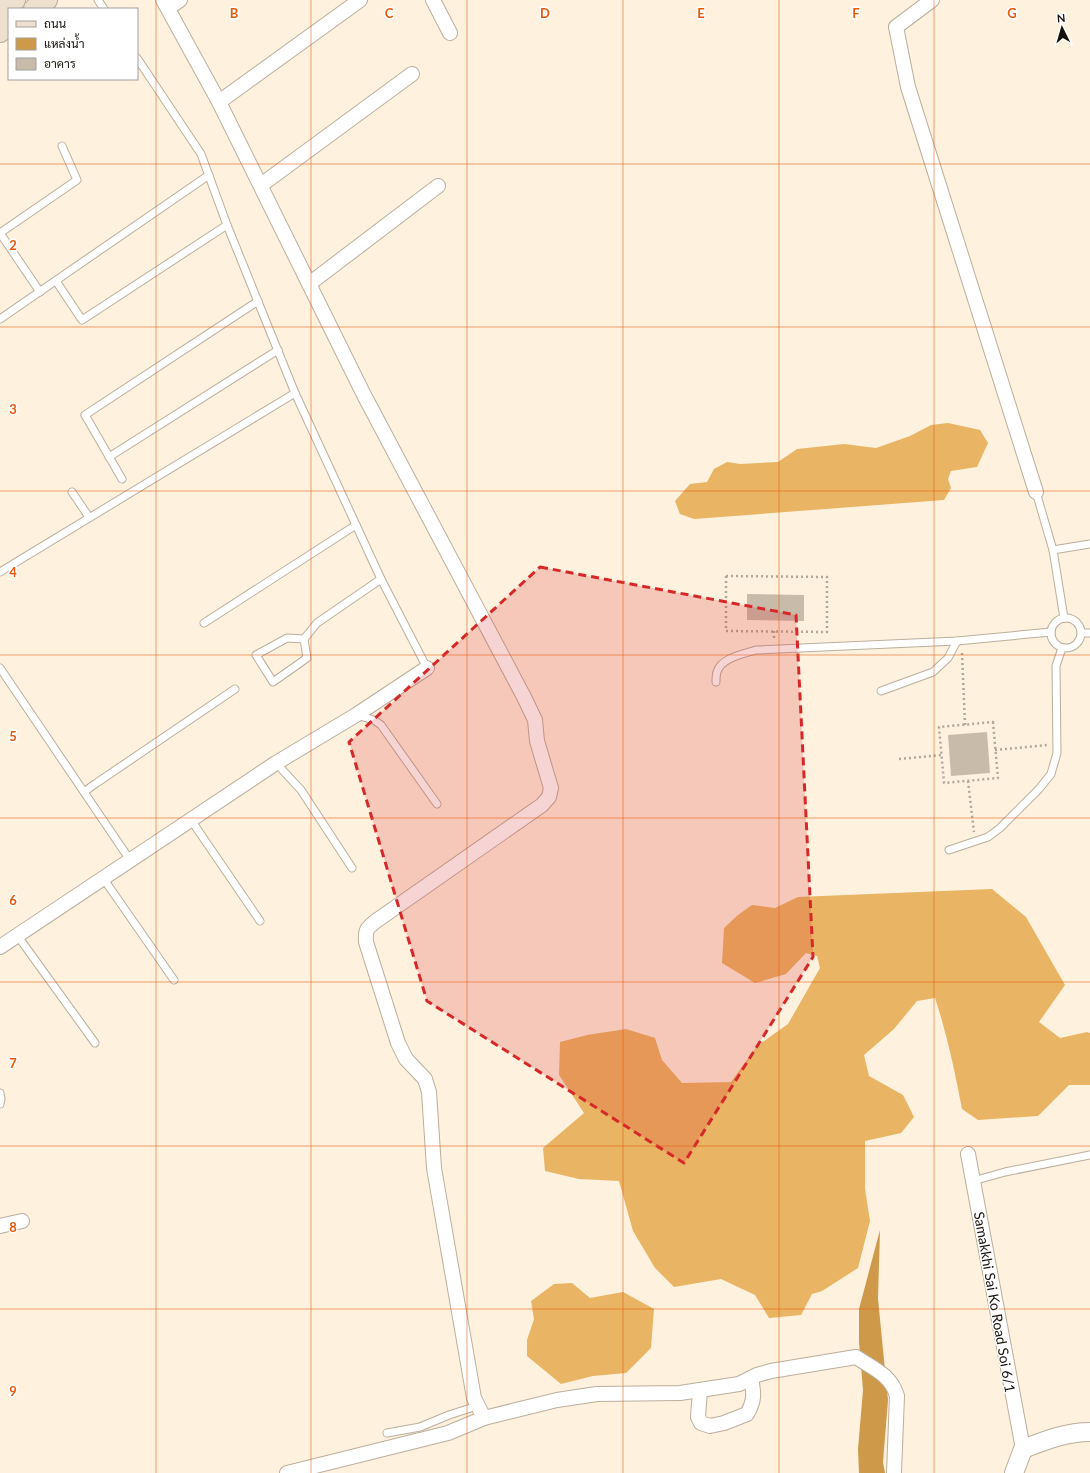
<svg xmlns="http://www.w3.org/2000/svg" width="1090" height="1473" font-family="Lato,Sarabun,sans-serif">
<rect width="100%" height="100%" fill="#fef1de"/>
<g fill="#e9b464">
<path d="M 948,423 L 980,430 L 988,443 L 977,467 L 951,471 L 948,479 L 951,488 L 944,500 L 694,519 L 680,514 L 675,501 L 690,484 L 707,482 L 714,469 L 727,462 L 740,464 L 778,462 L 797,449 L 844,444 L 876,448 L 910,436 L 931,425 Z"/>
<path d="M 992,889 L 1026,917 L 1065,985 L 1039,1022 L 1060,1038 L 1087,1032 L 1090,1033 L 1090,1085 L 1069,1085 L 1038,1116 L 978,1120 L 962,1109 C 955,1072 947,1034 935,998 L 917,1001 L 894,1029 L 864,1055 L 869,1076 L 903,1095 L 914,1117 L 901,1133 L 865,1141 L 865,1189 L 870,1221 L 858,1268 L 822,1291 L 812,1294 L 801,1315 L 769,1318 L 755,1295 L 721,1279 L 674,1287 L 655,1268 L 633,1231 L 619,1181 L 579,1179 L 545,1171 L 543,1148 L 584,1113 L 559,1075 L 560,1042 L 587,1035 L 626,1029 L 655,1038 L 662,1060 L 682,1083 L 731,1082 L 757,1046 L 788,1024 L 820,968 L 817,956 L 806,953 L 786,974 L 755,983 L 722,963 L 724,928 L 738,915 L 752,905 L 775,908 L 798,897 Z"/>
<path d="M 572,1283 L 590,1298 L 623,1292 L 654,1309 L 651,1348 L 626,1373 L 593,1376 L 561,1384 L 527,1356 L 527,1340 L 534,1319 L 531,1301 L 554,1284 Z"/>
</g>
<path fill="#ce9a4a" d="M 880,1230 L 878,1299 L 888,1400 L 883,1462 L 885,1473 L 859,1473 L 858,1449 L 863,1390 L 859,1342 L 859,1309 Z"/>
<g fill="#c9bbaa">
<path d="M 747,594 L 804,595 L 804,621 L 747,620 Z"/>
<path d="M 987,732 L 990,773 L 951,776 L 948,735 Z"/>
</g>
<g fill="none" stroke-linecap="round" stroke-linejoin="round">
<g stroke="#bbae9c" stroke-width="9">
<g id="service">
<path d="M 98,0 L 104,9"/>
<path d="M 137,58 L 201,154 L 227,225 L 295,393 L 381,579 L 427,668"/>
<path d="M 56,281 L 82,320 L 227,225"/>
<path d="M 40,292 L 0,233 L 77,180 L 62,146"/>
<path d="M 0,319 L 209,175"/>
<path d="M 109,457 L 278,350"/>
<path d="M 122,479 L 85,415 L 258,301"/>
<path d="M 72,492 L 89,517"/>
<path d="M 1036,492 L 1053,550 L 1064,618"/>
<path d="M 1053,550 L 1090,544"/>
<path d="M 0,572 L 295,393"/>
<circle cx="1066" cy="633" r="15"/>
<path d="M 204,623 L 356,525"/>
<path d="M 1081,633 L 1090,633"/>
<path d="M 304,639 L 287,638 L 256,655 L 273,682 L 307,658 L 304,639 L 317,623 L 381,579"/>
<path d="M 0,668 L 130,860"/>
<path d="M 716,682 C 716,679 716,675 717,672 C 721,658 743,654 756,650 L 957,641 L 1051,632"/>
<path d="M 881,691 L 933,672 L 948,658 L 957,641"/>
<path d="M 356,715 L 374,720 L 381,725 L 437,804"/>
<path d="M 276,763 L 301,790 L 352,868"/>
<path d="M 98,782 L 235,689"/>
<path d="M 84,792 L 95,784"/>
<path d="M 191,820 L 260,921"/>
<path d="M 949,850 L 988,837 L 1000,828 L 1039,789 L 1051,774 L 1057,753 L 1056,666 L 1062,648"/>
<path d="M 103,878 L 174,980"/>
<path d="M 17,935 L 95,1043"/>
<path d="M 0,1093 L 1,1099 L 0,1104"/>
<path d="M 973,1181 L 1005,1172 L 1090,1155"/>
<path d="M 387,1433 L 420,1427 L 449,1415 L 477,1406"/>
</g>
</g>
<g stroke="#bbae9c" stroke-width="16">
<g id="minor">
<path d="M 163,0 L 219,102 L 364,395 L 524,697 L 535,720 L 537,741 L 551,788 L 549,797 L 542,805 L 376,921 C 367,928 365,930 366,942 L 398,1043 L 406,1059 L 425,1079 L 429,1092 L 434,1168 L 474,1398 L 484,1418 L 557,1400 L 597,1394 L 680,1393 L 739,1384 L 757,1375 L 771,1371 L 856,1357 C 874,1369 891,1375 897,1396 L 894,1473"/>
<path d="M 433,0 L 450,33"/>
<path d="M 932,0 L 896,27 L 908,87 L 1036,492"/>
<path d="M 168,8 L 180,0"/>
<path d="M 219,102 L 360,0"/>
<path d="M 261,185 L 412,74"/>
<path d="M 309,284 L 438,186"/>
<path d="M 0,947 L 276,763 L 356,715 L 427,668"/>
<path d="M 968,1154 L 1023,1449"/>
<path d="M 0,1226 L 22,1221"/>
<path d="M 700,1390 L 698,1417 L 701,1423 L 710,1426 L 724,1423 L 747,1414 C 755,1400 754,1393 751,1378"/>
<path d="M 287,1473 L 448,1433 L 484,1418"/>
</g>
</g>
<g stroke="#bbae9c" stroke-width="20">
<path id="tertiary" d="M 1014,1473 L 1023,1449 C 1044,1441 1066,1432 1090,1432"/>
</g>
<g stroke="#bbae9c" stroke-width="22">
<g id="secondary">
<path d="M 34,9 L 47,0"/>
<path d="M 0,10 L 15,0"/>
<path d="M 0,32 L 9,26"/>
</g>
</g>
<g stroke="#b2a899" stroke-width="2.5" stroke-dasharray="2 3" stroke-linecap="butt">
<path d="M 726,576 L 827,577 L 827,632 L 726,631 Z"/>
<path d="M 774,631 L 774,641"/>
<path d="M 962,653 L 965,725"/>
<path d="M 993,722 L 998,778 L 944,783 L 939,727 Z"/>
<path d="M 995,750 L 1048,745"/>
<path d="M 899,759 L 942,755"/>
<path d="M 968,781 L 974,832"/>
</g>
<use href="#service" stroke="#fff" stroke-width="7"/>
<use href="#minor" stroke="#fff" stroke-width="14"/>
<use href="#tertiary" stroke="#fff" stroke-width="18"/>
<use href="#secondary" stroke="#ede0ce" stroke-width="20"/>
</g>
<path fill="#d62828" fill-opacity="0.2" stroke="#d62828" stroke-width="3" stroke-dasharray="8 5" stroke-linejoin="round" d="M 540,567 L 796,615 L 813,957 L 684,1163 L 427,1001 L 349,742 Z"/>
<path fill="none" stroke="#e8590c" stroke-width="1" stroke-opacity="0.55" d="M 156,0 L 156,1473M 311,0 L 311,1473M 467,0 L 467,1473M 623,0 L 623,1473M 779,0 L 779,1473M 934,0 L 934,1473M 0,164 L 1090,164M 0,327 L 1090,327M 0,491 L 1090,491M 0,655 L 1090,655M 0,818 L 1090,818M 0,982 L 1090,982M 0,1146 L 1090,1146M 0,1309 L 1090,1309"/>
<g text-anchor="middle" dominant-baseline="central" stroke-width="3" stroke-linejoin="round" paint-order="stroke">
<g font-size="14" fill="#16120b" stroke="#fff">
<text transform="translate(995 1302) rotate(80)">Samakkhi Sai Ko Road Soi 6/1</text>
</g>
</g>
<g font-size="13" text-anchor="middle" font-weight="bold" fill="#e8590c" stroke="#fff" stroke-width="3" stroke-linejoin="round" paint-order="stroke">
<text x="234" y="18">B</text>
<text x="389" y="18">C</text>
<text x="545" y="18">D</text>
<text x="701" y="18">E</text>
<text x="856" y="18">F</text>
<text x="1012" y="18">G</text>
<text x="13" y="250">2</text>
<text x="13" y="414">3</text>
<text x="13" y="577">4</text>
<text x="13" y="741">5</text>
<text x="13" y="905">6</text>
<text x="13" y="1068">7</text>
<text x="13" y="1232">8</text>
<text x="13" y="1396">9</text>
</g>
<rect x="8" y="8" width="130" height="72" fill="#ffffff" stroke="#a2a09d"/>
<rect x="16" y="21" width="20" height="6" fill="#ede0ce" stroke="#a2a09d"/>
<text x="44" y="28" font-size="12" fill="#16120b">ถนน</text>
<rect x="16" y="38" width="20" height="12" fill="#ce9a4a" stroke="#a2a09d"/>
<text x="44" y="48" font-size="12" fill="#16120b">แหล่งน้ำ</text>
<rect x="16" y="58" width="20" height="12" fill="#c9bbaa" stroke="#a2a09d"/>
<text x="44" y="68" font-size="12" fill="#16120b">อาคาร</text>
<g transform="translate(1062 28) rotate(355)" stroke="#ffffff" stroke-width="3" paint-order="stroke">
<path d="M0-3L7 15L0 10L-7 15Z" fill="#16120b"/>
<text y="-6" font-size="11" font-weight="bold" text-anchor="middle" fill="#16120b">N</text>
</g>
</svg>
